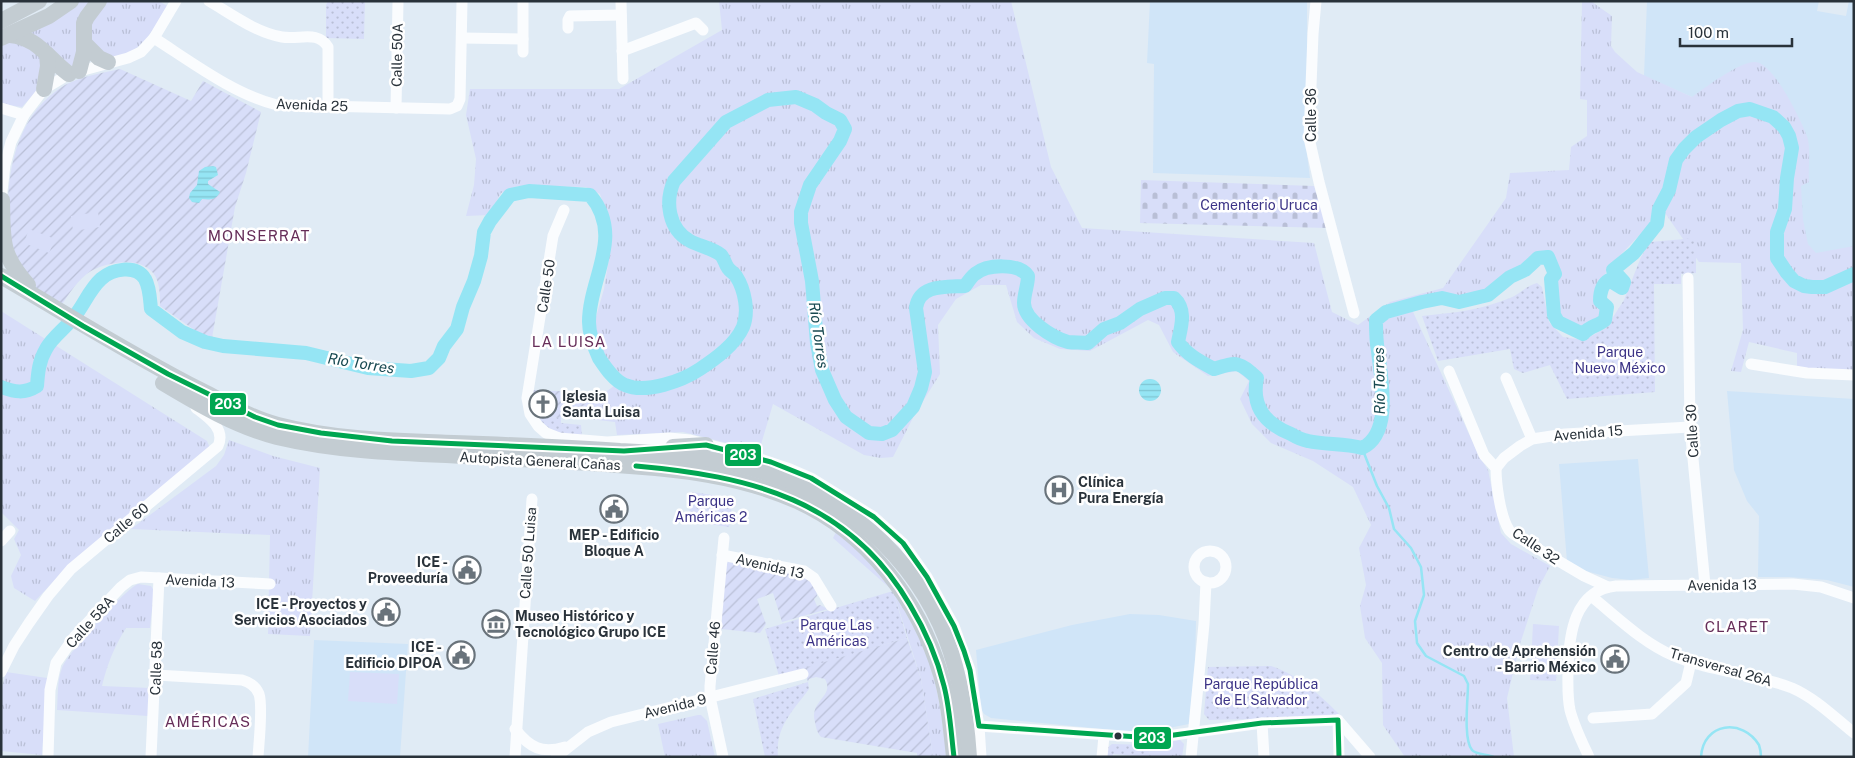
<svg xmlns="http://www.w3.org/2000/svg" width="1855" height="758" font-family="'Public Sans',sans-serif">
<defs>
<pattern id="grass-tufts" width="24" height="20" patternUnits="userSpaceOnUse" patternTransform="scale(1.25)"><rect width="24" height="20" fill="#d8def9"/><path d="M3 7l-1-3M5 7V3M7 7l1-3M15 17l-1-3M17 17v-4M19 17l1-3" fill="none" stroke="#b9bfd6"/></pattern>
<pattern id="cemetery-stones" width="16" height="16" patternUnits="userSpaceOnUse" patternTransform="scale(1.25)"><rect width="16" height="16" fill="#d8def9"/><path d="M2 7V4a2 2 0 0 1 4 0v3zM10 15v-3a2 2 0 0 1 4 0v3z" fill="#b9bfd6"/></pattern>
<pattern id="park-dots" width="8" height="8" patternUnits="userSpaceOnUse" patternTransform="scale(1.25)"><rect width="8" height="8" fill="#d8def9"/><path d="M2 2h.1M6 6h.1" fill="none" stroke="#b9bfd6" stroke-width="1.8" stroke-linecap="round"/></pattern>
<pattern id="garden-furrows" width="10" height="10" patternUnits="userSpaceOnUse" patternTransform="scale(1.25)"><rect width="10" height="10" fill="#d8def9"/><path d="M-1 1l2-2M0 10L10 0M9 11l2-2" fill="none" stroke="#b9bfd6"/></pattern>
<pattern id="water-rules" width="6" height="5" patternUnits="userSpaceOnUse" patternTransform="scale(1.25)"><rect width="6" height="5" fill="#95e5f4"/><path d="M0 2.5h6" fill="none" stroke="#80c5d2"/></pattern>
</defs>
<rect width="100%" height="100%" fill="#e0ebf5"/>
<g fill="#d0e5f8">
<path d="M 1150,1 L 1307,1 L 1307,154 L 1310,178 L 1153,173 L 1154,64 L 1147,63 Z"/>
<path d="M 1647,1 L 1819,1 L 1817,11 L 1846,16 L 1849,1 L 1854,1 L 1854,264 L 1828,280 L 1692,97 L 1644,76 Z"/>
<path d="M 1727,391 L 1854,399 L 1854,587 L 1827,580 L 1789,577 L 1758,577 L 1759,516 L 1747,501 L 1734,470 Z"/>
<path d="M 1638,459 L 1649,578 L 1631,580 L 1612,578 L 1582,570 L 1567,562 L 1559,464 Z"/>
<path d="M 1130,614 L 1159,615 L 1196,621 L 1195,667 L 1189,724 L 1143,733 L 991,718 L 984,714 L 981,709 L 976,650 L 1072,625 Z"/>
<path d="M 314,640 L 408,644 L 400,757 L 308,757 Z"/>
</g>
<g fill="url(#grass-tufts)">
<path d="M 78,1 L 94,1 L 76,69 L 22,31 Z"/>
<path d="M 106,1 L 159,1 L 167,6 C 150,33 144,54 109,57 C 104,53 96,49 93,44 C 84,29 96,13 106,1 Z"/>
<path d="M 719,1 L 1011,1 L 1051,167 L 1082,228 L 1314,243 L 1332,312 L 1358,325 L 1390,302 L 1443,288 L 1506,198 L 1510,173 L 1569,170 L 1571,147 L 1587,136 L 1587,100 L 1580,99 L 1582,2 L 1592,2 L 1612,16 L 1611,46 L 1615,52 L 1637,72 L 1692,97 C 1706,87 1739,62 1755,62 C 1773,62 1801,120 1807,136 C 1811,147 1808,169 1809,182 L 1801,186 L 1803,220 L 1808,244 L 1816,253 L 1854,246 L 1854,374 L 1797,370 L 1797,353 L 1749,342 L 1741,372 L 1731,371 L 1743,330 L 1741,263 L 1699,262 L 1656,200 L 1650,224 L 1608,268 L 1595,297 L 1603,310 L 1600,319 L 1581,329 C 1554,314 1556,311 1554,282 L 1560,276 L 1549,254 L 1539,254 L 1487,291 L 1458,297 L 1442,295 L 1409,303 L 1479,456 L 1488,470 L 1501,533 L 1511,544 L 1550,566 L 1538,589 L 1520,644 L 1507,698 L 1514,757 L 1405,757 L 1383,725 L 1382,663 L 1365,638 L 1360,606 L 1366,585 L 1359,548 L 1371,525 L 1353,487 L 1313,461 L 1271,443 L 1252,424 L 1240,399 L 1249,381 L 1237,371 L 1208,376 L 1173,352 L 1159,325 L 1148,320 L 1090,351 L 1060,349 L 1034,338 L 1017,322 L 1006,285 L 981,285 L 956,299 L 938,325 L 940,374 L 915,414 L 893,457 L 881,458 L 864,455 L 773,404 L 759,451 L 683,432 L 617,435 L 615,422 L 581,418 L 582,409 L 625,378 L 610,365 L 600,345 L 594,324 L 604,289 L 610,252 L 608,218 L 600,194 L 586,187 L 518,186 L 501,193 L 489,215 L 466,216 L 474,185 L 476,159 L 466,115 L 470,89 L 619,89 L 722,30 Z"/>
<path d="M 24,41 L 41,59 L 41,86 L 22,107 L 1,104 L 1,44 Z"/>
<path d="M 1,311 L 207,441 L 210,448 L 70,564 L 35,601 L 14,588 L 11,576 L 21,555 L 14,539 L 19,530 L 1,512 Z"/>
<path d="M 229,440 L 273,456 L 320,468 L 310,636 L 268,634 L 270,535 L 131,529 L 216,466 L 224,455 Z"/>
<path d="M 838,528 C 858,547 881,566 896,589 C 920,628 935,670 941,715 C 943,729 946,743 946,757 L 933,757 L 921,679 L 893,591 L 833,538 Z"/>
<path d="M 138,584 L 151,586 L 154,591 L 150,628 L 126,628 C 114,647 107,665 102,686 L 150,688 L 148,716 L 57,710 C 58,696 57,681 62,668 C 68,653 124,590 138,584 Z"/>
<path d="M 6,672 L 47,678 L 42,755 L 1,751 L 1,692 Z"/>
<path d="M 698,715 L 701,715 L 707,721 L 715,757 L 665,757 L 658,724 Z"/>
<path d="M 1180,740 L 1184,744 L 1182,757 L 1149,757 L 1150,745 Z"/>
</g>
<path fill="url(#cemetery-stones)" d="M 1141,180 L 1314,186 L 1328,228 L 1140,223 Z"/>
<g fill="url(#park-dots)">
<path d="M 328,1 L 365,1 L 364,39 L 326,38 L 326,5 Z"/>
<path d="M 1696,238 L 1696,273 L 1681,274 L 1681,284 L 1654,284 L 1655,392 L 1567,399 L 1550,365 L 1523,373 L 1514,369 L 1510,349 L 1438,361 L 1422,316 C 1453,313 1481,310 1510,298 C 1520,294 1526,286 1537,283 L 1542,287 L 1549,322 L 1563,337 L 1584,340 L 1606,328 L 1624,300 L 1641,257 L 1650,242 Z"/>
<path d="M 538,416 L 561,418 L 561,423 L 581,425 L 582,436 C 563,434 548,433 538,416 Z"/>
<path d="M 692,492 L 733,498 L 729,527 L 688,521 Z"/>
<path d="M 893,591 L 907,638 L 779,676 L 765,629 Z"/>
<path d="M 1531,662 L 1557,663 L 1556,681 L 1530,680 Z"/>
<path d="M 1271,666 C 1299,675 1321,696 1342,717 L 1209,720 L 1204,714 L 1208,667 Z"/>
<path d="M 808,682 L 809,689 C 793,711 775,727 778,757 L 765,757 L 753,699 Z"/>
<path d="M 1112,744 L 1150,745 L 1149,757 L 1113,754 L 1113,757 L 1106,757 L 1107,748 Z"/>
</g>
<g fill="url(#garden-furrows)" fill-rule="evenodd">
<path d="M 120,69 L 191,101 L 203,81 L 261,112 L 246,173 L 235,207 L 212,338 L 196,331 L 160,306 C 160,299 160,290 158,283 C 151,255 111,260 91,271 C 78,279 69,294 61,306 C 46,297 25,282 16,266 C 8,252 9,237 8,222 C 6,171 17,113 65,85 C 82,76 102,73 120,69 Z"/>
<path d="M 532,390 L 604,393 L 582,409 L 561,408 L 561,418 L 538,416 L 530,407 ZM 545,391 L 556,401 L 552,413 L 531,407 L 534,394 Z"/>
<path d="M 728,562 C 742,564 797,572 805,577 C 811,581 817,588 817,596 L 814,599 L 817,606 L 820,605 L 828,609 L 782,622 L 773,593 L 757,599 L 766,624 L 760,633 L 721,629 L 725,566 Z"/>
<path d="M 907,638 L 921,679 L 933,757 L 917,757 L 917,753 L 821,737 C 817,732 816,728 815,722 C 809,700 835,697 825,679 L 816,677 L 809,679 L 808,682 L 804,668 Z"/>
</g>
<g fill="#d8def9">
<path d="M 98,212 L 100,227 L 73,231 L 71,216 Z"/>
<path d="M 29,229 L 55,239 L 49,253 L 24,243 Z"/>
<path d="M 1533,624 L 1559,626 L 1557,663 L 1531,662 Z"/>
<path d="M 350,672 L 399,674 L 397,704 L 348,701 Z"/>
</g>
<g fill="url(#water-rules)">
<path d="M 213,166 L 216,167 L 218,175 L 208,181 L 208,184 L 220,192 C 216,200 210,200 202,199 L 199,203 L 192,202 L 189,198 L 190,193 L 197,185 L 199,171 L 205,167 Z"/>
<circle cx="1150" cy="390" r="11"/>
</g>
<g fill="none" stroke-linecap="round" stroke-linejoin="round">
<g stroke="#95e5f4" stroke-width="2.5">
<path d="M 1362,448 L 1377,486 L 1389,508 L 1394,529 L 1411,548 L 1421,567 L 1424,595 L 1415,621 L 1417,643 L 1426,656 L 1464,676 L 1468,684 C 1468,699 1463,739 1472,750 C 1476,755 1488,754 1494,757"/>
<path d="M 1701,757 C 1703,722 1743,718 1759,745 C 1760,748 1761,753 1761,757"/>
</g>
<path stroke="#95e5f4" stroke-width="14" d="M 1,387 C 15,392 24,394 37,386 C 38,372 39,361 46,349 C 52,337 66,328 74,317 C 84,305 89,290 101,279 C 112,269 136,264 145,279 C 150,288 150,300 151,309 L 182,332 L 205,342 L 223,346 L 306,353 L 368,368 L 411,371 L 429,368 L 439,358 L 444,346 L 457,329 L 463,307 L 474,281 L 481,256 L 484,232 L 490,221 L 510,195 L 529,191 L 590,195 C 625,236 589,278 589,322 C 589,334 594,347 599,358 C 605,367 614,381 625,385 C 646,394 682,381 700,369 C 715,359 735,345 743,327 C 749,312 745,290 736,276 C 734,273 730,271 728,268 C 725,264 724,258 721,255 C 712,248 699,246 690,241 C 668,229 665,201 674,181 L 726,122 L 768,100 L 796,97 L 815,105 L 826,113 L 840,120 L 845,129 L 840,141 L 810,185 L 801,212 L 801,223 L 812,281 L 817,343 L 822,370 L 835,400 L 846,417 L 869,433 L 882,434 L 892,430 L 913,407 L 921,388 L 925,372 L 916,308 C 919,284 946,287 965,286 C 968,282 971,277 975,274 C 987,264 1019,263 1028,276 C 1028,285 1024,294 1024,303 C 1024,320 1053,338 1068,342 C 1075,343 1081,342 1088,343 L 1104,329 L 1120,323 L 1140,309 L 1165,298 L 1174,298 C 1187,310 1181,327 1178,342 C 1187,355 1201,362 1214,369 C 1238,361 1239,362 1257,378 C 1251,407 1266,424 1291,434 C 1296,437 1302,440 1308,441 C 1326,445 1344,443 1362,448 C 1393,433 1381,379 1378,351 C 1376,341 1376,331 1376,320 L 1386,312 L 1422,302 L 1442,298 L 1459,302 L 1488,295 L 1510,277 L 1525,270 L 1538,258 L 1548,257 L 1555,274 L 1551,279 L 1554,315 L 1558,322 L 1583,334 C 1589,326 1598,326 1605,320 L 1607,307 L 1600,301 C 1600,293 1602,284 1609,280 L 1622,288 L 1624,282 L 1613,270 L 1634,253 L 1657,224 L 1659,209 L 1669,190 L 1676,160 L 1684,149 L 1696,137 L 1721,120 L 1738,111 L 1750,109 L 1773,117 L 1784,127 L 1789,136 L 1792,148 L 1787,178 L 1785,209 L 1777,232 L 1777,258 L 1787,273 L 1794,281 L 1804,286 L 1812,287 L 1825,287 L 1854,274"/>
<g stroke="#fafcfe" stroke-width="11">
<path d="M 209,1 C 233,15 255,32 282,37 C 299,40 318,30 328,47 L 328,107"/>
<path d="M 621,1 L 623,79"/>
<path d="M 1316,1 L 1313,34 L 1309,138 L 1319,182 L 1354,313"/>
<path d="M 568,28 L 568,20 L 570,16 L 621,15"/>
<path d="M 154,38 C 190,61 235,95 277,105 L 450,109 L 457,106 L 460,99 L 462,1"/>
<path d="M 462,38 L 523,39"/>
<path d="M 622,51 L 696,23 L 703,30"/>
<path d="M 523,52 L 523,1"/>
<path d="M 1,108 L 24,115"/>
<path d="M 396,108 L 398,1"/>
<path d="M 1,200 L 5,165 L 11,142 L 24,115 L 44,89 L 69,74 L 128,58 L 141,52 L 154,38 L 176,1"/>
<path d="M 564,210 L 553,236 L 527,398 L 530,414 L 538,426 L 546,433 L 559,438 L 607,442 L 669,438 L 690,440 L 745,454 L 790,469 L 811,478 L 874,517 L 903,543 L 927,577 L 954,626 L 970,670 L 979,726 L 981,757"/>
<path d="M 1688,278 L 1690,427 L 1705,585"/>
<path d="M 1751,364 L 1807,373 L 1854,375"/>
<path d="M 1449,371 L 1484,455 L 1496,468 C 1496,483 1500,516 1509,530 C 1511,533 1515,535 1518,537 L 1584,576 L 1608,587"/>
<path d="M 1506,378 L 1532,439"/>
<path d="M 1496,468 L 1504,458 L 1520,446 L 1532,439 L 1565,434 L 1690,427"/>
<path d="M 1,541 L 10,531"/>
<circle cx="1210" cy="567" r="16"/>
<path d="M 722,555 L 804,571 L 814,578 L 831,606"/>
<path d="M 1591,596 C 1617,617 1643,643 1674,656 C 1712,672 1754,673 1792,688 C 1815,698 1834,717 1854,733"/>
<path d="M 1,672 L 14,646 L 29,623 L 48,596 L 71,569 L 218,446 C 226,429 208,417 196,408"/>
<path d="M 156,675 L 242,680 C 249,682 256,686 259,694 C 263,706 259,742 258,757"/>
<path d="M 1593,718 L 1652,714 L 1686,683 L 1691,662"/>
<path d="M 1338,720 L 1370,757"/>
<path d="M 1338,720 L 1339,757"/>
<path d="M 1262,723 L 1264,757"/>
<path d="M 979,726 L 1152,738 L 1262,723 L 1338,720"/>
<path d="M 515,729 C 530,748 542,754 565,747"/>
<path d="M 48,757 L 50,690 L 56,663 L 75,636 L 121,587 L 130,580 L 141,577 L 270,584"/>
<path d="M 151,757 L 159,578"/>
<path d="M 515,757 L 532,499"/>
<path d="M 556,757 L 588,732 L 611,722 L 803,674"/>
<path d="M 723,757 L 710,697 L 710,686 L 724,538"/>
<path d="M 1102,757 L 1104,736"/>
<path d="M 1191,757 L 1204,624 L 1206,582"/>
<path d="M 1589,757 C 1582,742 1574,726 1570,710 C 1567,696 1568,682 1568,668 C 1569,635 1574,590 1616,586 L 1793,584 L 1821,587 L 1854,598"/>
</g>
<g stroke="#c3ccd2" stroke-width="16">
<path d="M 1,21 L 39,1"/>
<path d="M 10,35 C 39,38 47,58 69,74"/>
<path d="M 1,38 L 49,16 L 71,1"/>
<path d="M 84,43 L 99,58 L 108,62"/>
<path d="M 79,71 L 84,52 L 84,23 L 87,17 L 99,1"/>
<path d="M 44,89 L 48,66 L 47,54"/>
<path d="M 2,200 C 3,240 0,254 28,285"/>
<path d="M 1,276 C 68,315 133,356 202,391 C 226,403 251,418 278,425 C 335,440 396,441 454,443 C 510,445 565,447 620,451 C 660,453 699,456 738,465 C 826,485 902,541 940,624 C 959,665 966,712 969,757"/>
<path d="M 163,383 C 198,404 237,427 277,437 C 332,450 390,453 446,455 C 503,458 559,461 616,465 C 678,469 739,475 797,501 C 868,533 919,601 941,675 C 949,702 951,730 954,757"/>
<path d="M 673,447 L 706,445"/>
</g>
<g stroke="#fff" stroke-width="9">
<g id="bus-1">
<path d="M 1,276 L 83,326 L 168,374 L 255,417 L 278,425 L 321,433 L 392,441 L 624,451 L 706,445 L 771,462 L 811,478 L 874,517 L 903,543 L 927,577 L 954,626 L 964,651 L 970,670 L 979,726 L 1152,738 L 1262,723 L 1338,720 L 1339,757"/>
<path d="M 636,466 C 750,476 849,500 910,605 C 925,630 937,657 944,686 C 950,709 951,733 954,757"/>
</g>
</g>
<use href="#bus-1" stroke="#00a651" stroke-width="5"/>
</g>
<defs>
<g id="church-ring" transform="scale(1.4375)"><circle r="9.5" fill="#fff" stroke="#69737b" stroke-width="1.5"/><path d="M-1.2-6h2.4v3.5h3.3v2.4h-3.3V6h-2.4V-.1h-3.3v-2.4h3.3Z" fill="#69737b"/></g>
<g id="hospital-ring" transform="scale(1.4375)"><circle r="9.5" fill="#fff" stroke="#69737b" stroke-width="1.5"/><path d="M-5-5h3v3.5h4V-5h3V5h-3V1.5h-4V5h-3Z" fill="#69737b"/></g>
<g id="civic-ring" transform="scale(1.4375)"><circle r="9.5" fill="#fff" stroke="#69737b" stroke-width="1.5"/><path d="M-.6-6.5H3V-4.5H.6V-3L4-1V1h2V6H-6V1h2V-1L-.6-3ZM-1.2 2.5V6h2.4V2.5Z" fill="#69737b"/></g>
<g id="museum-ring" transform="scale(1.4375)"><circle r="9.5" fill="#fff" stroke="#69737b" stroke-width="1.5"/><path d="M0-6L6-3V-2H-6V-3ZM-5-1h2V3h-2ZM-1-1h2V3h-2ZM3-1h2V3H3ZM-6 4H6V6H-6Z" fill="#69737b"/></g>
</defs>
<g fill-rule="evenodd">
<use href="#church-ring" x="543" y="404"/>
<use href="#hospital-ring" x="1059" y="490"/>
<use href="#civic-ring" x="614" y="509"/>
<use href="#civic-ring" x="467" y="570"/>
<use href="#civic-ring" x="386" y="612"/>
<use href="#museum-ring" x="496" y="624"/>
<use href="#civic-ring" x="461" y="655"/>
<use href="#civic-ring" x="1615" y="659"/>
</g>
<circle fill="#29323a" stroke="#fff" stroke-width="2" cx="1118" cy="736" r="4.5"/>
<g text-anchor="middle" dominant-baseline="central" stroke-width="5" stroke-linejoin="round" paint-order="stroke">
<g font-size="14" fill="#29323a" stroke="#fff">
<text transform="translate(397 55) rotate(-89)">Calle 50A</text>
<text transform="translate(312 105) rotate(2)">Avenida 25</text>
<text transform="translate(1311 115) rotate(-90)">Calle 36</text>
<text transform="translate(546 286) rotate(-81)">Calle 50</text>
<text transform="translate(1692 431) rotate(-93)">Calle 30</text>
<text transform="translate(1588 433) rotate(-5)">Avenida 15</text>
<text transform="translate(540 461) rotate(3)">Autopista General Cañas</text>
<text transform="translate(126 523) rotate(-40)">Calle 60</text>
<text transform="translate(1536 546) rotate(34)">Calle 32</text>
<text transform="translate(528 553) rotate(-86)">Calle 50 Luisa</text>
<text transform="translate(770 566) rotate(13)">Avenida 13</text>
<text transform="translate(200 581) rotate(3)">Avenida 13</text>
<text transform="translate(1722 585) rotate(-1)">Avenida 13</text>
<text transform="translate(90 622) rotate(-48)">Calle 58A</text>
<text transform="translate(713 648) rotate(-85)">Calle 46</text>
<text transform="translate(1721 667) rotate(16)">Transversal 26A</text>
<text transform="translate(156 668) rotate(-88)">Calle 58</text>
<text transform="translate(675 706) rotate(-14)">Avenida 9</text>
</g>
<g font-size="14" fill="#3b3386" stroke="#fff">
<text x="1259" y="205">Cementerio Uruca</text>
<text x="1620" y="352">Parque<tspan x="1620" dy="16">Nuevo México</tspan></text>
<text x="711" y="501">Parque<tspan x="711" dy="16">Américas 2</tspan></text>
<text x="836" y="625">Parque Las<tspan x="836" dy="16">Américas</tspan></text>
<text x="1261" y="684">Parque República<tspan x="1261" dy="16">de El Salvador</tspan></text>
</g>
<g font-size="14" font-weight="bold" fill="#29323a" stroke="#fff" text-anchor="end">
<text x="562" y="396" text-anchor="start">Iglesia<tspan x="562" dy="16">Santa Luisa</tspan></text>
<text x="1078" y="482" text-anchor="start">Clínica<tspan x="1078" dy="16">Pura Energía</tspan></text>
<text x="614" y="535" text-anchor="middle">MEP - Edificio<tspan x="614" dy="16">Bloque A</tspan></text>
<text x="448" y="562">ICE -<tspan x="448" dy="16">Proveeduría</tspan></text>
<text x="367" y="604">ICE - Proyectos y<tspan x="367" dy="16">Servicios Asociados</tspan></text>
<text x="515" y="616" text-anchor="start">Museo Histórico y<tspan x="515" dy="16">Tecnológico Grupo ICE</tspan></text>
<text x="442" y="647">ICE -<tspan x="442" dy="16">Edificio DIPOA</tspan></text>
<text x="1596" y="651">Centro de Aprehensión<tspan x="1596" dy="16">- Barrio México</tspan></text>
</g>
<g font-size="15" letter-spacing="1" fill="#662e59" stroke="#fff">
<text x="259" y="235">MONSERRAT</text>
<text x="569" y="341">LA LUISA</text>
<text x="1737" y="626">CLARET</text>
<text x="208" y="721">AMÉRICAS</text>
</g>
<g font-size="15" font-style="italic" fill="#184951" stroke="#fff">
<text transform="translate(819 335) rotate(82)">Río Torres</text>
<text transform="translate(361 363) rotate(9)">Río Torres</text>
<text transform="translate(1379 381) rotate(-91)">Río Torres</text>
</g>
</g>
<g stroke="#fff" stroke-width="2">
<rect x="209" y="392" width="38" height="24" rx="5" fill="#00a651"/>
<rect x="724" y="443" width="38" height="24" rx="5" fill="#00a651"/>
<rect x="1133" y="726" width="39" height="24" rx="5" fill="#00a651"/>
</g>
<g font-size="14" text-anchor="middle" font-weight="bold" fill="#fff">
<text x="228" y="409">203</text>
<text x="743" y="460">203</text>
<text x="1152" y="743">203</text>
</g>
<rect width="1855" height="758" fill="none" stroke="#29323a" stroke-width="5"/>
<path d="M1680 38v8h112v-8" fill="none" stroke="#29323a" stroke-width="2.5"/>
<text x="1688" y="38" font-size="15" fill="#29323a" stroke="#ffffff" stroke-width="4" paint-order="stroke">100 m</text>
</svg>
